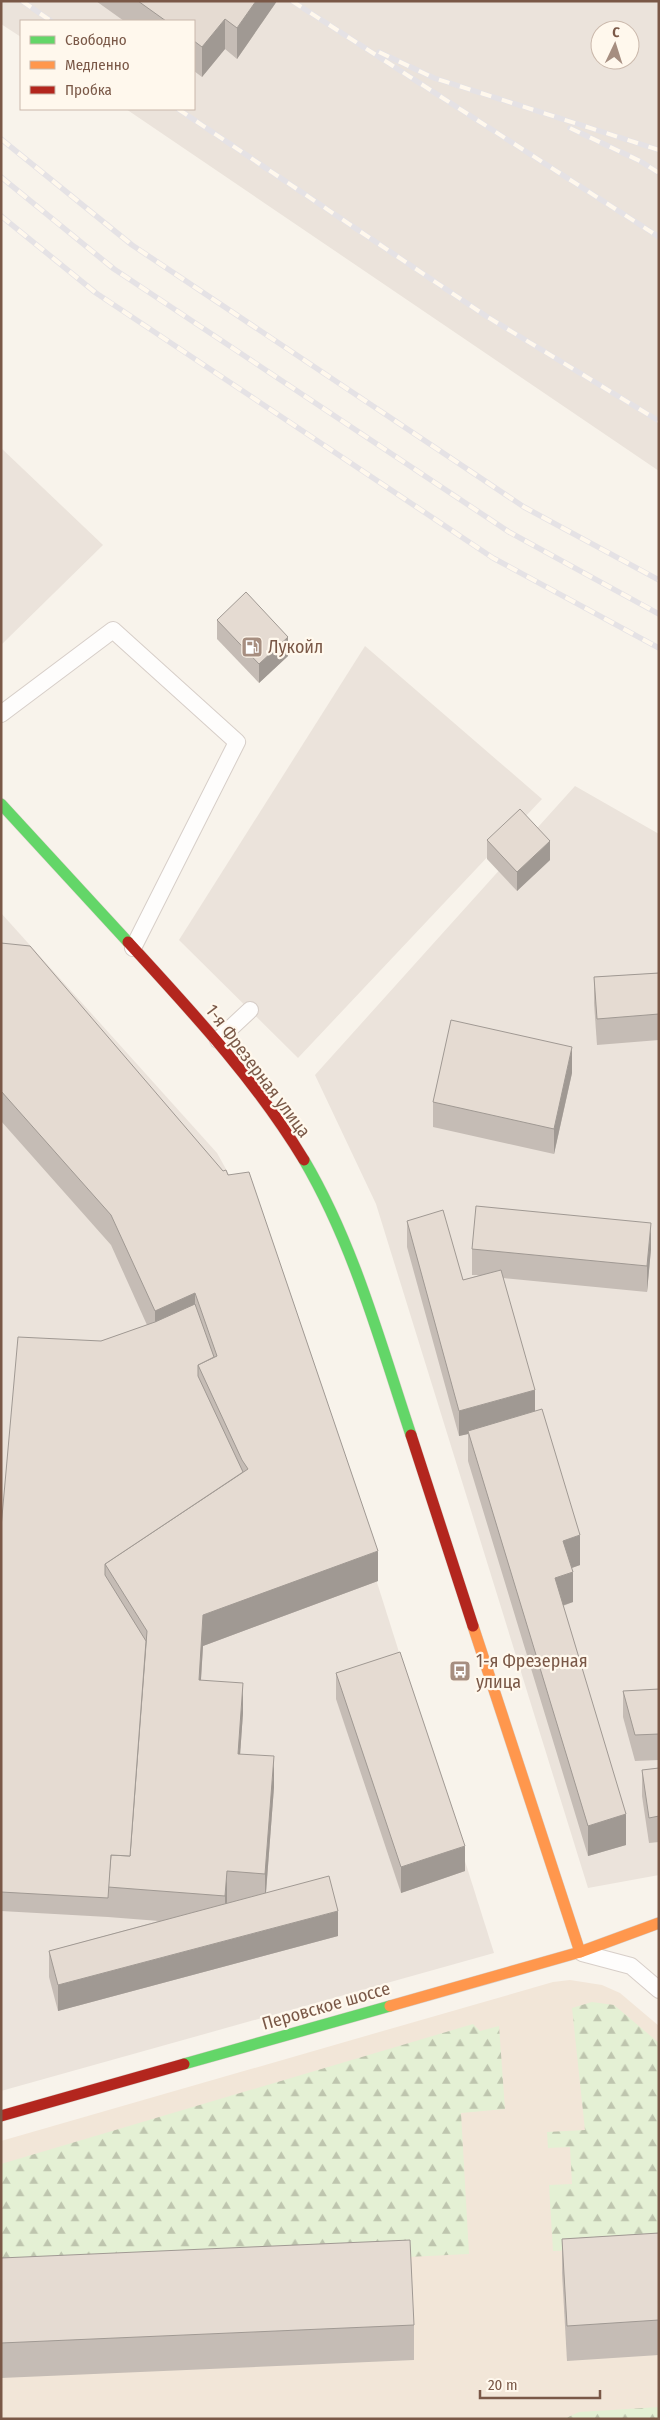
<svg xmlns="http://www.w3.org/2000/svg" width="660" height="2420" font-family="'Fira Sans Condensed',sans-serif">
<defs>
<pattern id="forest-firs" width="22" height="20" patternUnits="userSpaceOnUse" patternTransform="scale(1.25)"><rect width="22" height="20" fill="#e4f0d4"/><path d="M5 1l3.5 6h-7zM16 11l3.5 6h-7z" fill="#bec5ae"/></pattern>
</defs>
<rect width="100%" height="100%" fill="#f8f3eb"/>
<path fill="#f2e6d8" d="M 570,1980 L 602,1985 L 620,1993 L 659,2026 L 659,2419 L 1,2419 L 1,2141 L 553,1982 Z"/>
<g fill="#ebe3db" fill-rule="evenodd">
<path d="M 1,1 L 659,1 L 659,471 L 126,109 L 194,109 L 194,21 L 21,21 L 21,37 L 1,24 ZM 600,30 L 630,30 L 630,60 L 600,60 Z"/>
<path d="M 1,448 L 103,545 L 1,645 Z"/>
<path d="M 365,646 L 542,799 L 298,1058 L 179,940 Z"/>
<path d="M 575,786 L 659,834 L 659,1875 L 588,1888 L 376,1204 L 315,1075 Z"/>
<path d="M 1,913 L 217,1153 L 273,1253 L 494,1953 L 1,2091 Z"/>
</g>
<g fill="url(#forest-firs)">
<path d="M 592,2002 L 614,2005 L 659,2043 L 659,2247 L 553,2251 L 549,2185 L 572,2184 L 570,2147 L 548,2148 L 547,2132 L 585,2130 L 572,2008 Z"/>
<path d="M 473,2024 L 480,2031 L 499,2026 L 505,2109 L 461,2113 L 469,2254 L 1,2277 L 1,2164 Z"/>
<path d="M 659,2407 L 659,2419 L 564,2419 L 579,2412 Z"/>
</g>
<g fill="none" stroke-linecap="round" stroke-linejoin="round">
<g stroke="#d7cec8" stroke-width="18">
<g id="lane">
<path d="M 1,714 L 113,630 L 237,742 L 133,948"/>
<path d="M 218,1040 L 250,1010"/>
<path d="M 582,1953 L 631,1966 L 659,1990"/>
</g>
</g>
<g stroke="#d8cec7" stroke-width="12">
<g id="fast">
<path d="M 1,804 L 128,942"/>
<path d="M 304,1160 C 354,1245 380,1342 411,1435"/>
<path d="M 184,2064 L 390,2006"/>
</g>
</g>
<g stroke="#d8cec7" stroke-width="12">
<g id="slow">
<path d="M 473,1626 L 580,1952"/>
<path d="M 390,2006 L 580,1952 L 659,1923"/>
</g>
</g>
<g stroke="#d8cec7" stroke-width="12">
<g id="jam">
<path d="M 128,942 C 192,1012 255,1079 304,1160"/>
<path d="M 411,1435 L 473,1626"/>
<path d="M 1,2116 L 184,2064"/>
</g>
</g>
<use href="#lane" stroke="#fefdfc" stroke-width="16"/>
<use href="#fast" stroke="#63d668" stroke-width="11"/>
<use href="#slow" stroke="#ff974d" stroke-width="11"/>
<use href="#jam" stroke="#b3261e" stroke-width="11"/>
<g stroke="#e5e2e5" stroke-width="5.5">
<g id="rail">
<path d="M 22,1 L 51,21"/>
<path d="M 292,1 L 659,237"/>
<path d="M 379,52 L 434,78 L 659,150"/>
<path d="M 178,109 L 486,316 L 659,421"/>
<path d="M 570,128 L 640,161 L 659,173"/>
<path d="M 1,139 L 132,245 L 524,507 L 659,580"/>
<path d="M 1,177 L 114,269 L 509,532 L 659,614"/>
<path d="M 1,216 L 96,293 L 493,558 L 659,648"/>
</g>
</g>
<use href="#rail" stroke="#fff8ed" stroke-width="4" stroke-dasharray="11" stroke-linecap="butt"/>
</g>
<g fill="#c5bcb5">
<path d="M 96,1 L 277,1 L 237,59 L 225,49 L 202,77 L 194,71 L 194,21 L 124,21 Z"/>
<path d="M 217,620 L 288,656 L 259,683 L 217,639 Z"/>
<path d="M 487,840 L 550,860 L 517,891 L 487,859 Z"/>
<path d="M 1,943 L 378,1581 L 203,1646 L 201,1680 L 243,1713 L 240,1754 L 274,1787 L 266,1893 L 338,1936 L 58,2011 L 49,1977 L 49,1951 L 159,1921 L 108,1917 L 1,1911 L 1,1528 L 101,1341 L 147,1325 L 111,1245 L 1,1121 Z"/>
<path d="M 659,973 L 659,1040 L 597,1045 L 594,1003 L 594,977 Z"/>
<path d="M 572,1073 L 554,1154 L 433,1127 L 433,1102 Z"/>
<path d="M 407,1221 L 463,1280 L 480,1275 L 472,1275 L 472,1249 L 651,1249 L 647,1292 L 503,1278 L 535,1411 L 580,1565 L 572,1568 L 573,1602 L 563,1606 L 626,1845 L 588,1856 L 468,1461 L 468,1434 L 459,1436 L 407,1247 Z"/>
<path d="M 336,1673 L 465,1871 L 401,1893 L 336,1699 Z"/>
<path d="M 659,1689 L 659,1760 L 635,1761 L 623,1717 L 623,1691 Z"/>
<path d="M 659,1768 L 659,1842 L 649,1843 L 642,1796 L 642,1770 Z"/>
<path d="M 659,2233 L 659,2355 L 567,2361 L 562,2273 L 562,2239 Z"/>
<path d="M 1,2258 L 414,2325 L 414,2360 L 1,2378 Z"/>
</g>
<g fill="#a09993">
<path d="M 256,1 L 277,1 L 237,59 L 237,28 Z"/>
<path d="M 225,19 L 225,49 L 202,77 L 202,47 Z"/>
<path d="M 288,637 L 288,656 L 259,683 L 259,664 Z"/>
<path d="M 550,841 L 550,860 L 517,891 L 517,872 Z"/>
<path d="M 572,1047 L 572,1073 L 554,1154 L 554,1129 Z"/>
<path d="M 651,1223 L 651,1249 L 647,1292 L 647,1266 Z"/>
<path d="M 195,1293 L 195,1323 L 155,1341 L 155,1311 Z"/>
<path d="M 535,1390 L 535,1416 L 468,1431 L 468,1434 L 459,1436 L 459,1411 Z"/>
<path d="M 580,1535 L 580,1565 L 563,1571 L 563,1541 Z"/>
<path d="M 378,1551 L 378,1581 L 203,1646 L 199,1710 L 199,1680 L 203,1615 Z"/>
<path d="M 573,1572 L 573,1602 L 555,1608 L 555,1578 Z"/>
<path d="M 243,1683 L 243,1713 L 238,1784 L 238,1754 Z"/>
<path d="M 274,1756 L 274,1787 L 265,1905 L 265,1874 Z"/>
<path d="M 626,1814 L 626,1845 L 588,1856 L 588,1826 Z"/>
<path d="M 465,1846 L 465,1871 L 401,1893 L 401,1867 Z"/>
<path d="M 227,1871 L 227,1901 L 225,1926 L 225,1896 Z"/>
<path d="M 338,1911 L 338,1936 L 58,2011 L 58,1985 Z"/>
</g>
<g fill="#e5dbd2" stroke="#a09993">
<path d="M 138,1 L 256,1 L 237,28 L 225,19 L 202,47 L 194,41 L 194,21 L 166,21 Z"/>
<path d="M 246,592 L 288,637 L 259,664 L 217,620 Z"/>
<path d="M 520,809 L 550,841 L 517,872 L 487,840 Z"/>
<path d="M 1,943 L 30,946 L 223,1171 L 226,1170 L 228,1175 L 249,1172 L 378,1551 L 203,1615 L 199,1680 L 243,1683 L 238,1754 L 274,1756 L 265,1874 L 227,1871 L 225,1896 L 108,1887 L 111,1855 L 130,1856 L 147,1631 L 105,1564 L 248,1469 L 242,1460 L 198,1365 L 217,1356 L 195,1293 L 155,1311 L 111,1215 L 1,1091 Z"/>
<path d="M 659,973 L 659,1014 L 597,1019 L 594,977 Z"/>
<path d="M 451,1020 L 572,1047 L 554,1129 L 433,1102 Z"/>
<path d="M 476,1206 L 651,1223 L 647,1266 L 472,1249 Z"/>
<path d="M 443,1210 L 463,1280 L 501,1270 L 535,1390 L 459,1411 L 407,1221 Z"/>
<path d="M 195,1304 L 214,1357 L 198,1365 L 198,1376 L 243,1472 L 105,1564 L 105,1575 L 146,1641 L 130,1856 L 111,1855 L 108,1898 L 1,1892 L 1,1528 L 18,1337 L 101,1341 L 155,1322 Z"/>
<path d="M 542,1409 L 580,1535 L 563,1541 L 573,1572 L 555,1578 L 626,1814 L 588,1826 L 468,1431 Z"/>
<path d="M 400,1652 L 465,1846 L 401,1867 L 336,1673 Z"/>
<path d="M 659,1689 L 659,1734 L 635,1735 L 623,1691 Z"/>
<path d="M 659,1768 L 659,1816 L 649,1818 L 642,1770 Z"/>
<path d="M 329,1876 L 338,1911 L 58,1985 L 49,1951 Z"/>
<path d="M 659,2233 L 659,2320 L 567,2326 L 562,2239 Z"/>
<path d="M 410,2240 L 414,2325 L 1,2343 L 1,2258 Z"/>
</g>
<defs>
<g id="fuel-square" transform="scale(1.125)"><rect x="-9" y="-9" width="18" height="18" rx="4" fill="#a68e80" stroke="#fff8ed"/><path d="M-5.5-6h7V0h2V4h1.3V-2.5L3-4.5l.8-.8L6-3V5H2.5V1h-1V6h-7ZM-4.2-4.7v3.2H.2V-4.7Z" fill="#fff"/></g>
<g id="bus-square" transform="scale(1.125)"><rect x="-9" y="-9" width="18" height="18" rx="4" fill="#a68e80" stroke="#fff8ed"/><path d="M-5-6H5V4H4V6H2V4H-2V6H-4V4H-5ZM-3.5-4V0h7V-4ZM-3.5 1.2v1.5H-2V1.2ZM2 1.2v1.5H3.5V1.2Z" fill="#fff"/></g>
</defs>
<g fill-rule="evenodd">
<use href="#fuel-square" x="252" y="647"/>
<use href="#bus-square" x="460" y="1671"/>
</g>
<g text-anchor="middle" dominant-baseline="central" stroke-width="4.5" stroke-linejoin="round" paint-order="stroke">
<g font-size="18" fill="#7a5847" stroke="#fff8ed" text-anchor="start">
<text x="268" y="647">Лукойл</text>
<text x="476" y="1661">1-я Фрезерная<tspan x="476" dy="21">улица</tspan></text>
</g>
<g font-size="18" fill="#7a5847" stroke="#fff8ed">
<text transform="translate(258 1071) rotate(53)">1-я Фрезерная улица</text>
<text transform="translate(326 2006) rotate(-16)">Перовское шоссе</text>
</g>
</g>
<rect width="660" height="2420" fill="none" stroke="#7a5847" stroke-width="5"/>
<rect x="20" y="20" width="175" height="90" fill="#fff8ed" stroke="#cab8ab"/>
<rect x="30" y="36" width="25" height="8" fill="#63d668" stroke="#cab8ab"/>
<text x="65" y="45" font-size="15" fill="#7a5847">Свободно</text>
<rect x="30" y="61" width="25" height="8" fill="#ff974d" stroke="#cab8ab"/>
<text x="65" y="70" font-size="15" fill="#7a5847">Медленно</text>
<rect x="30" y="86" width="25" height="8" fill="#b3261e" stroke="#cab8ab"/>
<text x="65" y="95" font-size="15" fill="#7a5847">Пробка</text>
<g transform="translate(615 45) rotate(4)"><circle r="24" fill="#fff8ed" stroke="#cab8ab"/>
<path d="M0-4L9 19L0 12L-9 19Z" fill="#a68e80"/>
<text y="-8" font-size="14" font-weight="bold" text-anchor="middle" fill="#7a5847">С</text>
</g>
<path d="M480 2390v8h120v-8" fill="none" stroke="#7a5847" stroke-width="2.5"/>
<text x="488" y="2390" font-size="15" fill="#7a5847" stroke="#fff8ed" stroke-width="4" paint-order="stroke">20 m</text>
</svg>
